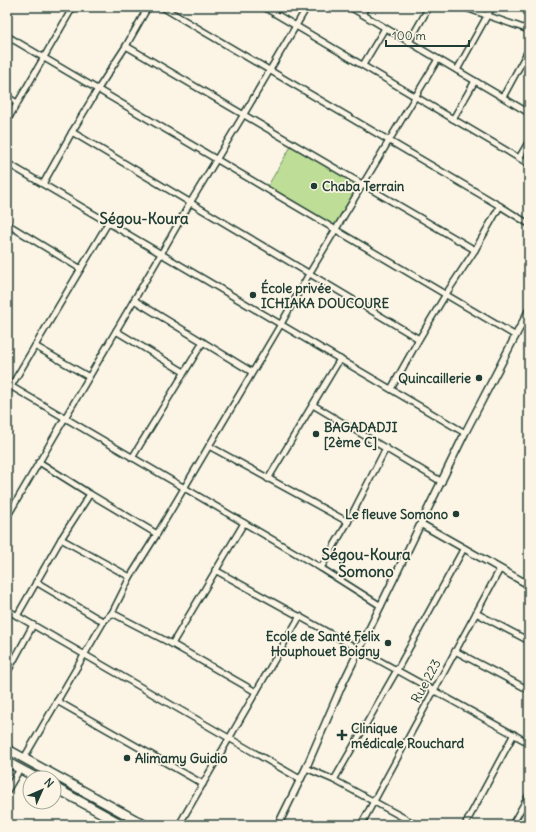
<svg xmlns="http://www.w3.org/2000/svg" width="536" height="832" font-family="Delius,sans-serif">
<rect width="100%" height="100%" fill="#fcf5e5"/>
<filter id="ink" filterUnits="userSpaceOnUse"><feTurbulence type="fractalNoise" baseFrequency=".025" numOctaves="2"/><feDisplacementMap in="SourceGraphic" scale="8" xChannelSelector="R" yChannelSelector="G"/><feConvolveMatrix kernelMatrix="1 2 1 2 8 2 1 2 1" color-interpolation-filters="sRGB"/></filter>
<g filter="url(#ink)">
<path fill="#bede97" stroke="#6e8e66" d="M 293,143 L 362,184 L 336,229 L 266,189 Z"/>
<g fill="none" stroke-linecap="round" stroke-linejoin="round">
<path stroke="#639ea4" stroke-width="1.5" d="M 99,795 L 153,825"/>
<g stroke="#1f3d34" stroke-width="8">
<g id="minor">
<path d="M 162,7 L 500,206 L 529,224"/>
<path d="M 264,7 L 529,164"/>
<path d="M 350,7 L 529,113"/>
<path d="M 463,7 L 529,30"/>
<path d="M 362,14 L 366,7"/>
<path d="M 7,36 L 516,336"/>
<path d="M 409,42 L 429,7"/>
<path d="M 126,46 L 475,250"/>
<path d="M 363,65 L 385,28"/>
<path d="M 457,70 L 492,7"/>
<path d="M 7,97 L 17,103"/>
<path d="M 503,97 L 529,49"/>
<path d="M 453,119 L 475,81"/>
<path d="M 7,121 L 73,7"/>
<path d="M 72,132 L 419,339"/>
<path d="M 519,158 L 529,141"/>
<path d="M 7,163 L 465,433"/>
<path d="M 43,184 L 72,132 L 98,89 L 126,46 L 148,7"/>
<path d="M 7,224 L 81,269"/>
<path d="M 134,300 L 252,372"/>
<path d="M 116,331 L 184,372"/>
<path d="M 35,346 L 89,377"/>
<path d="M 7,384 L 321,568 L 381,606"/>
<path d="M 391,389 L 419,339 L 446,294 L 475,250 L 500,206"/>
<path d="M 7,393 L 108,223"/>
<path d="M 313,405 L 442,482"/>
<path d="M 209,446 L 348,522"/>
<path d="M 132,458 L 203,342"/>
<path d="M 39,462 L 90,494 L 157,534"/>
<path d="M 268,479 L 340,359"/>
<path d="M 7,517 L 161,254 L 190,203 L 244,114 L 307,7"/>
<path d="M 61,539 L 130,577"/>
<path d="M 321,568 L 348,522 L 386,448"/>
<path d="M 215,570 L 529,743"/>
<path d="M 36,582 L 97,618 L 104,621"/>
<path d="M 7,610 L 300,779"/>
<path d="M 112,613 L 172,644 L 256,692"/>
<path d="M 476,613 L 529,641"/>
<path d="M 17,616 L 61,539 L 90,494"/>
<path d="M 172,644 L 244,523"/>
<path d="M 455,651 L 529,690"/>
<path d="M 7,673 L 33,625"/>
<path d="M 57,701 L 203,784"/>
<path d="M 24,758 L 104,621 L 112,613 L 130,577 L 157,534 L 281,324 L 309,274 L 438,59"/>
<path d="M 306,768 L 334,780 L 417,825"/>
<path d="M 334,780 L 397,670 L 464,548"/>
<path d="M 7,791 L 20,769"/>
<path d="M 179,825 L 300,616"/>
<path d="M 361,825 L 500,569"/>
<path d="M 465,825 L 514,734"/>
<path d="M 512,825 L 529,795"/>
</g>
</g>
<g stroke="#1f3d34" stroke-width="9">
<g id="tertiary">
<path d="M 421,524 L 529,585"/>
<path d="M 278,825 L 306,768 L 342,685 L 465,433 L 529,310"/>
</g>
</g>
<g stroke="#1f3d34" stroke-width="11">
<g id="primary">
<path d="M 7,749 L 145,825"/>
<path d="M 7,762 L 37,778"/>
<path d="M 54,787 L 123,825"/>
</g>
</g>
<use href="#minor" stroke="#fcf5e5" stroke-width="5"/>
<use href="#tertiary" stroke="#fcf5e5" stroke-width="6"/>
<use href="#primary" stroke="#fcf5e5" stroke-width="8"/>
</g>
</g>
<g fill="#1f3d34" stroke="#fcf5e5" stroke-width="1.5">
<circle cx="314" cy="186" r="4"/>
<circle cx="253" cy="295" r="4"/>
<circle cx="479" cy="378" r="4"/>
<circle cx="316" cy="434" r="4"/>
<circle cx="456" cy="514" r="4"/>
<circle cx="388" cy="643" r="4"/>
<path d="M340 729h4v4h4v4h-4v4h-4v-4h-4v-4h4z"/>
<circle cx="127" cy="758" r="4"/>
</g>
<g text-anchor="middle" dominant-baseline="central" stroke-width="3.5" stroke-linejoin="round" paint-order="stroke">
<g font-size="13" font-weight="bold" fill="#1f3d34" stroke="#fcf5e5" text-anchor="start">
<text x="322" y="186">Chaba Terrain</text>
<text x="261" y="288">École privée<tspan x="261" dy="15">ICHIAKA DOUCOURE</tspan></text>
<text x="471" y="378" text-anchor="end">Quincaillerie</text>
<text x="324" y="427">BAGADADJI<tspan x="324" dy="15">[2ème C]</tspan></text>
<text x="448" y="514" text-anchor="end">Le fleuve Somono</text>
<text x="380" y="636" text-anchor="end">Ecole de Santé Felix<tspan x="380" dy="15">Houphouet Boigny</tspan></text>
<text x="351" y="728">Clinique<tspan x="351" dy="15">médicale Rouchard</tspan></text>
<text x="135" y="758">Alimamy Guidio</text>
</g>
<g font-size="13" fill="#1f3d34" stroke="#fcf5e5">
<text transform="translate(426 681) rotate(-62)">Rue 223</text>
</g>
<g font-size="15" font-weight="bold" fill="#1f3d34" stroke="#fcf5e5">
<text x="144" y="218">Ségou-Koura</text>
<text x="366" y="554">Ségou-Koura<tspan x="366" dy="17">Somono</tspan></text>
</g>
</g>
<rect width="536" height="832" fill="none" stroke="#fcf5e5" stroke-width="24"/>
<rect x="12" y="12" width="512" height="808" fill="none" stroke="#1f3d34" stroke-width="1.5" filter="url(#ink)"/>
<g transform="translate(42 790) rotate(45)"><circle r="19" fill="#fcf5e5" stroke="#a4ab9e"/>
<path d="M0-3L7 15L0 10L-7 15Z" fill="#1f3d34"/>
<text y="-6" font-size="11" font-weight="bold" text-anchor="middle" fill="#1f3d34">N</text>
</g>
<path d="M386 40v6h83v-6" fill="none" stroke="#1f3d34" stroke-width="2"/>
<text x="392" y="40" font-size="12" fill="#1f3d34" stroke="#fcf5e5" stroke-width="3" paint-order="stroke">100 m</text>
</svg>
